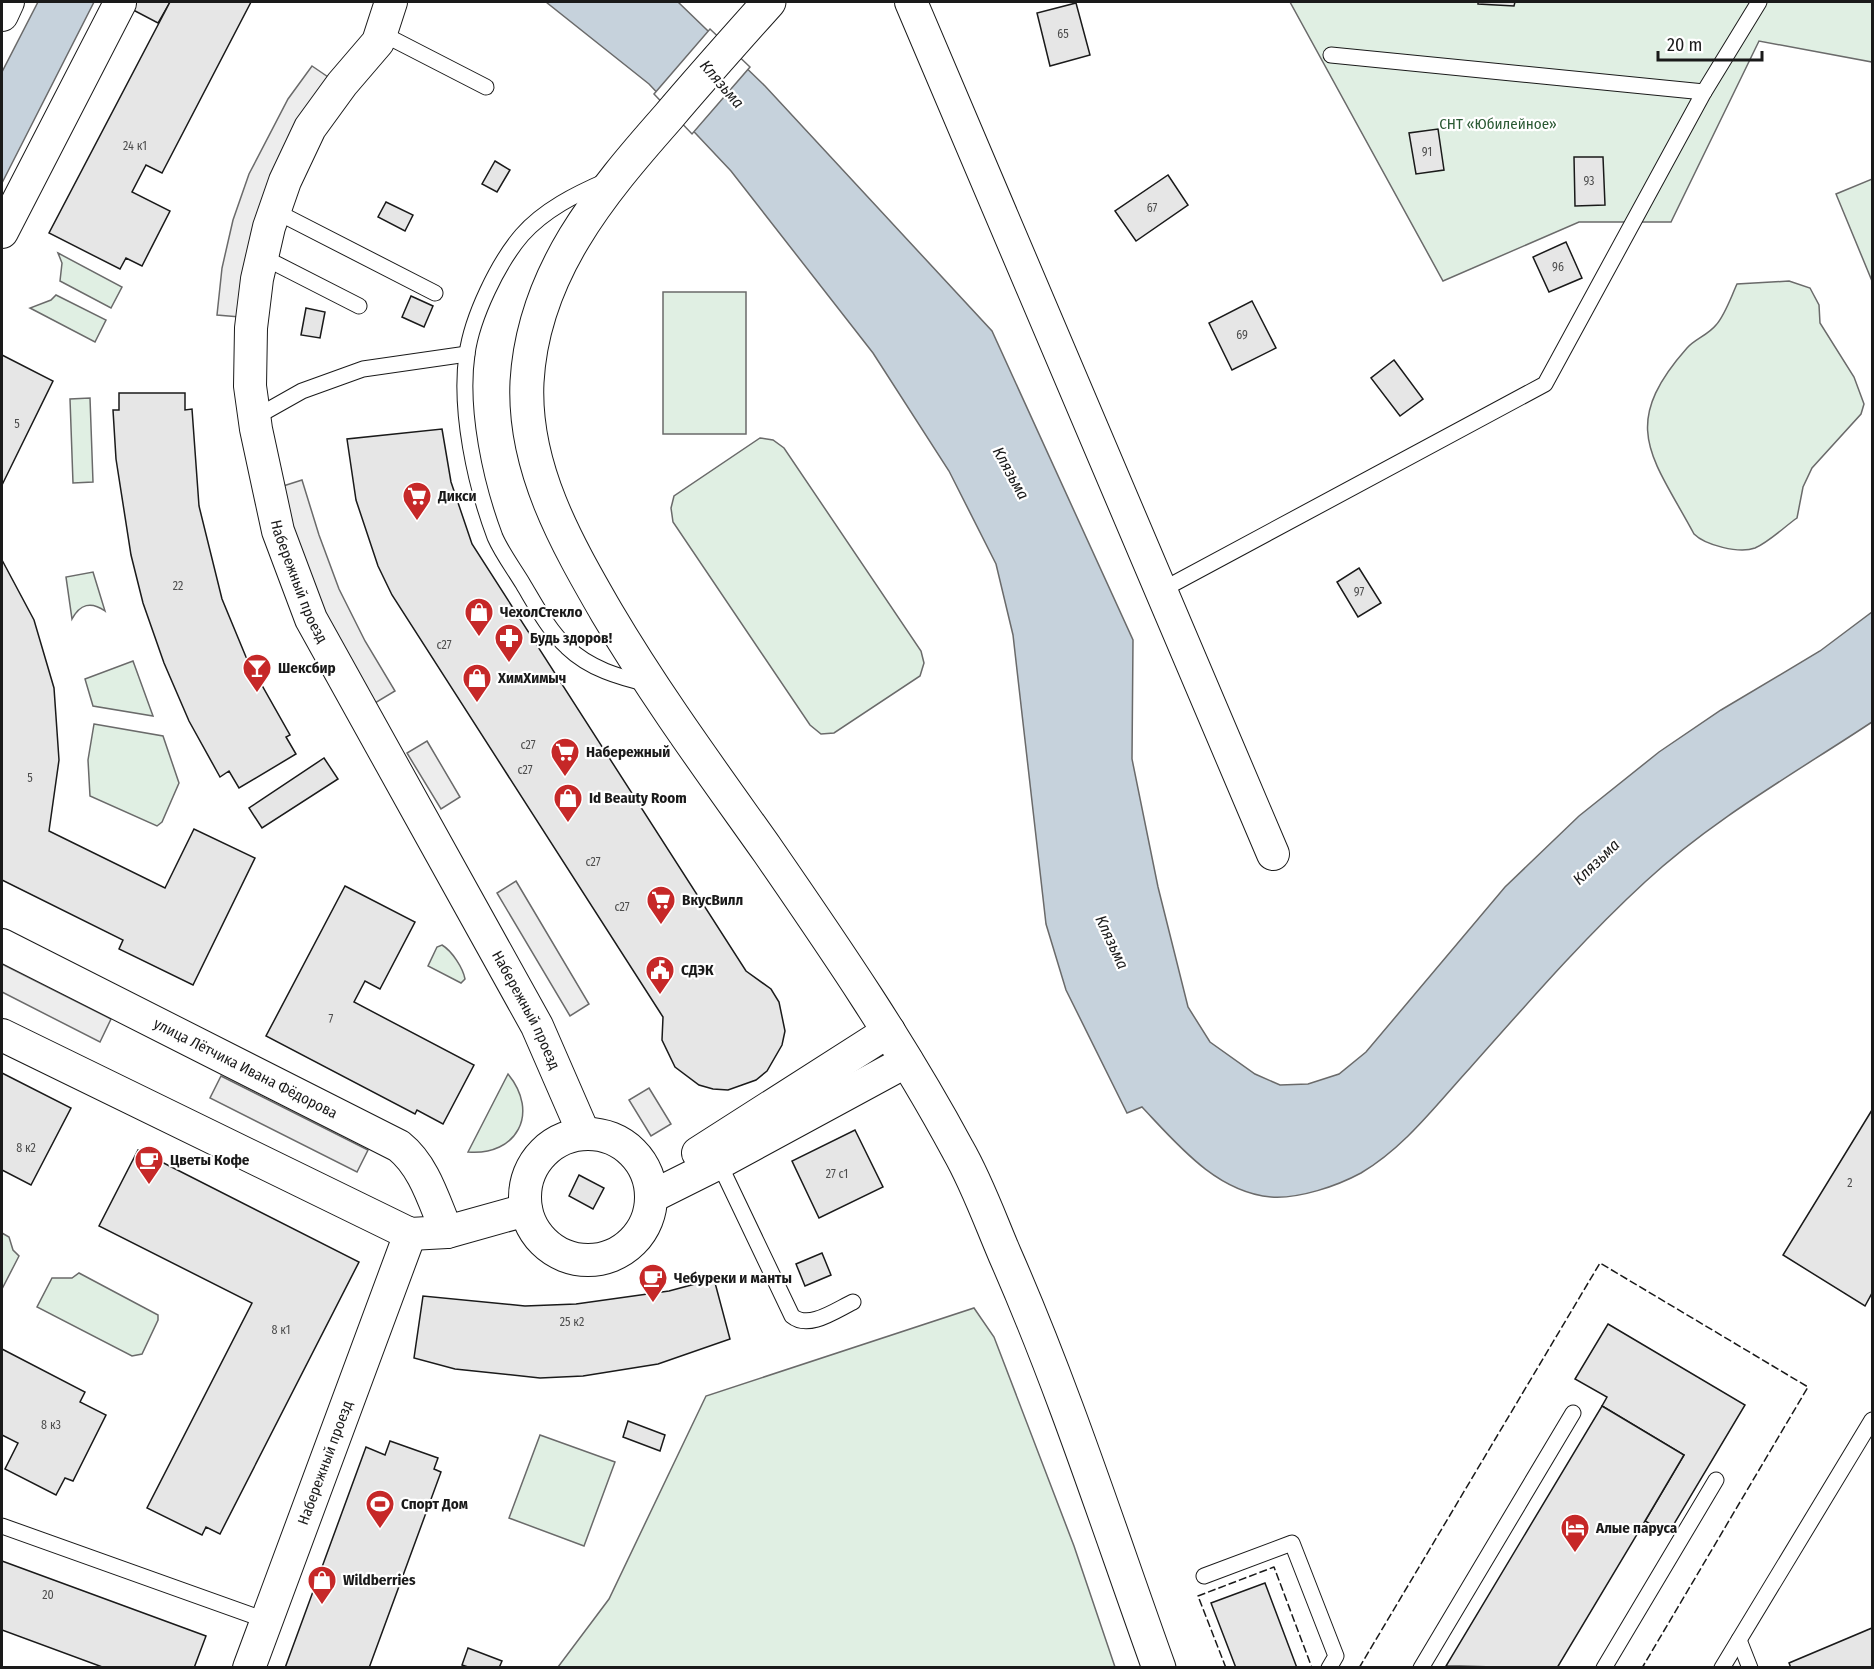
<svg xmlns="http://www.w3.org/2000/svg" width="1874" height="1669" font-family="'Fira Sans Condensed',sans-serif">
<rect width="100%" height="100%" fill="#fff"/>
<g fill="#e0efe3" stroke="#6a6a6a" stroke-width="1.5">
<path d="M 1290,2 L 1872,2 L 1872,62 L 1759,41 L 1671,222 L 1579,222 L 1443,281 Z"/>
<path d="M 1872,179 L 1872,281 L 1836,194 Z"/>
<path d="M 58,253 L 122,287 L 111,308 L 60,281 L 62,263 Z"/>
<path d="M 1789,281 L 1810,288 L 1819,305 L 1820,323 L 1854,377 L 1864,404 L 1861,414 L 1812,468 L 1803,487 L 1797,518 C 1784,527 1769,542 1755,548 C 1739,554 1705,545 1694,534 C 1652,456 1618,426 1687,348 C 1695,339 1708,335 1716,325 C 1725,315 1731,297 1737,284 Z"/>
<rect x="663" y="292" width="83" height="142"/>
<path d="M 56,295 L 106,320 L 95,342 L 30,308 L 51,300 Z"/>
<path d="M 90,398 L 93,482 L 73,483 L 70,399 Z"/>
<path d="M 760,438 L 773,440 L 784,448 L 921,651 L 924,663 L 920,676 L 834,733 L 821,734 L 810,725 L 673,522 L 671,508 L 674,496 Z"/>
<path d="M 93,572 L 105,611 C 91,601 80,604 72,619 L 66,577 Z"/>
<path d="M 133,661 L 153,716 L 93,706 L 85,679 Z"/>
<path d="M 94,724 L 163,736 L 179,783 L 162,822 L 157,826 L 90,796 L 88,760 Z"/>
<path d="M 442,945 C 452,951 463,968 465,979 L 461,983 L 428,966 L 437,947 Z"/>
<path d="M 508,1074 C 540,1113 517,1156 468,1152 Z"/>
<path d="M 2,1233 L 9,1237 L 13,1250 L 19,1256 L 2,1289 Z"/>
<path d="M 79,1273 L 158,1315 L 158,1320 L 142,1354 L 132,1356 L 37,1307 L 52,1278 L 72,1278 Z"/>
<path d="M 974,1308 L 994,1337 L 1074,1546 L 1115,1667 L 558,1667 L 609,1599 L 706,1396 Z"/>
<path d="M 540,1435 L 615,1462 L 584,1546 L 509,1518 Z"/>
</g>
<g fill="#ededed" stroke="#6a6a6a" stroke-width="1.5">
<path d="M 312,66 L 331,79 L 240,317 L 217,315 L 222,268 L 233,220 L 249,174 L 288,99 Z"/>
<path d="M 302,480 L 319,535 L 339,589 L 365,641 L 395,691 L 375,703 L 344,652 L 318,598 L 296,543 L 280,487 Z"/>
<path d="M 427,741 L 460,797 L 441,809 L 407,753 Z"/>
<path d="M 516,881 L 589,1004 L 570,1016 L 497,893 Z"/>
<path d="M 2,964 L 111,1019 L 100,1042 L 2,992 Z"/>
<path d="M 221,1076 L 368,1150 L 357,1172 L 210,1098 Z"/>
<path d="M 649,1088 L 671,1124 L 651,1136 L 629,1100 Z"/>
</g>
<g fill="#c6d2dc" stroke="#6a6a6a" stroke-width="1.5">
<path d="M 38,2 L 94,2 L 2,183 L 2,72 Z"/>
<path d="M 546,2 L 678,2 L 765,86 L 992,331 L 1133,640 L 1132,759 L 1158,887 L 1188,1007 L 1210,1042 L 1255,1074 L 1280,1085 L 1308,1084 L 1339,1074 L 1366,1052 L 1505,887 L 1579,816 L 1659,752 L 1721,710 L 1820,651 L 1872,612 L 1872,722 C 1795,773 1713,819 1645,882 C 1582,940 1526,1005 1470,1068 C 1436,1105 1405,1147 1361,1173 C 1337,1186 1299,1199 1271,1197 C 1216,1192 1177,1144 1142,1107 L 1127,1113 L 1066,990 L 1046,924 L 1013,635 L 996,564 L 949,471 L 873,353 L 731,171 L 649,84 Z"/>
</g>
<path fill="#fff" stroke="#6a6a6a" stroke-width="1.5" d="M 710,29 L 750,67 L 692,134 L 654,94 Z"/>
<g fill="#e6e6e6" stroke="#1a1a1a" stroke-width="1.5">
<path d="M 118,2 L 170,2 L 158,23 Z"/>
<path d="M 170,2 L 251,2 L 162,173 L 146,165 L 132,192 L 170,211 L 142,266 L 126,258 L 120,269 L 49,233 Z"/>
<path d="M 1478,2 L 1515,2 L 1514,6 L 1478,4 Z"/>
<path d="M 1076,3 L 1090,55 L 1050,66 L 1037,13 Z"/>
<path d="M 1438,129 L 1444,170 L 1416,174 L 1409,133 Z"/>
<path d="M 1574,157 L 1603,157 L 1605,205 L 1575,206 Z"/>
<path d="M 495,161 L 510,170 L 497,192 L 482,184 Z"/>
<path d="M 1168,175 L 1188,205 L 1136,241 L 1115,211 Z"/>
<path d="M 386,202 L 413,215 L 405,231 L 378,217 Z"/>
<path d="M 1566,242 L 1582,278 L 1549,292 L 1533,257 Z"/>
<path d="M 411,296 L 433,306 L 424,327 L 402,317 Z"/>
<path d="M 1252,301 L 1276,348 L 1232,370 L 1209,323 Z"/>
<path d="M 306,308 L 325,312 L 320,338 L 301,335 Z"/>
<path d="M 2,355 L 53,381 L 2,485 Z"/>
<path d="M 1394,360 L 1423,399 L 1400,416 L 1371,378 Z"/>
<path d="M 119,393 L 185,393 L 185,410 L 192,409 L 199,506 L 222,599 L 246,657 L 290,735 L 286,737 L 296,754 L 239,788 L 229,771 L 220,777 L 189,721 L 164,663 L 143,603 L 131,555 L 116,459 L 113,410 L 119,410 Z"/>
<path d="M 442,429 L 451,482 L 472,544 L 746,971 L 771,989 L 779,1002 L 785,1031 L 782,1045 L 767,1071 L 756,1080 L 728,1090 L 713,1089 L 699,1085 L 675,1067 L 662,1040 L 663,1017 L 392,595 L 378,566 L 356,500 L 347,439 Z"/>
<path d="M 2,560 L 34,620 L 54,688 L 59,760 L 49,831 L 165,888 L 194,829 L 255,858 L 193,985 L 119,949 L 123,940 L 2,880 Z"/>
<path d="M 1359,568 L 1381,603 L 1358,617 L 1337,582 Z"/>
<path d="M 324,758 L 338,779 L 262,828 L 249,808 Z"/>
<path d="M 345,886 L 415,922 L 380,989 L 365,981 L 354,1002 L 474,1065 L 443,1124 L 417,1110 L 415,1114 L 266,1036 Z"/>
<path d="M 2,1073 L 71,1108 L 31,1185 L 2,1170 Z"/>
<path d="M 1872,1110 L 1872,1293 L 1865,1306 L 1783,1255 Z"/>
<path d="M 855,1130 L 883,1187 L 819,1218 L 792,1161 Z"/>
<path d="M 138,1150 L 359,1262 L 220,1534 L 206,1527 L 202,1535 L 147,1508 L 252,1303 L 99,1226 Z"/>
<path d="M 579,1175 L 604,1188 L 593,1209 L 569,1196 Z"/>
<path d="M 822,1253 L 831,1275 L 805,1286 L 796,1264 Z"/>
<path d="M 714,1279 L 730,1339 L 658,1364 L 583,1376 L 540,1378 L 455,1369 L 414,1358 L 423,1296 L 525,1306 L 576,1304 L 669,1291 Z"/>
<path d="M 1608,1324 L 1745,1405 L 1668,1534 L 1645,1521 L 1684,1455 L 1602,1406 L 1607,1397 L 1575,1379 Z"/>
<path d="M 2,1349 L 85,1392 L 80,1402 L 106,1415 L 73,1481 L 65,1478 L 56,1495 L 5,1469 L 18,1443 L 2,1435 Z"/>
<path d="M 1602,1406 L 1684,1455 L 1645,1521 L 1557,1668 L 1446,1666 Z"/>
<path d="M 628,1421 L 665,1435 L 660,1451 L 623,1437 Z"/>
<path d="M 390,1441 L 438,1458 L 434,1469 L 441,1472 L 369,1668 L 285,1668 L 366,1447 L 385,1455 Z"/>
<path d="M 2,1561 L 206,1636 L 194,1668 L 105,1668 L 2,1630 Z"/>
<path d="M 1265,1583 L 1297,1668 L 1236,1668 L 1211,1603 Z"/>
<path d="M 1872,1628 L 1872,1668 L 1791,1668 L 1789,1663 Z"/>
<path d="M 468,1648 L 502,1661 L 499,1668 L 471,1668 L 462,1665 Z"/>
</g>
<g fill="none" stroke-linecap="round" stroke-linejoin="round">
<g stroke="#1a1a1a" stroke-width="17">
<g id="lane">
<path d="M 381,33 L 486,87"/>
<path d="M 1331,55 L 1704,92"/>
<path d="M 606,181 C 576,194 544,210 522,235 C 498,263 472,317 467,354 C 459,410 475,484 495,537 C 502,553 514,569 523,584 C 535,604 549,631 567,647 C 590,669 619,677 648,684"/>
<path d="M 275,211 L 435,293"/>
<path d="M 263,257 L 359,306"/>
<path d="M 254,418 L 302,391 L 363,369 L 467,354"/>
<path d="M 1160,591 L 1545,384 L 1704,92 L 1759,2"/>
<path d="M 719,1163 L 792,1316 C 809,1330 836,1310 853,1302"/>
<path d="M 2,1526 L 265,1620"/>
<path d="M 1204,1576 L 1292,1543 L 1336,1656 L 1329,1668"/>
<path d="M 1739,1640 L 1750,1668"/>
<path d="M 1421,1668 L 1573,1413"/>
<path d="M 1604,1668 L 1716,1480"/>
<path d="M 1722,1668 L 1872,1420"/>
</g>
</g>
<g stroke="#1a1a1a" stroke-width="34">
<g id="street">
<path id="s1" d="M 391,2 L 378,42 L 342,84 L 310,128 L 285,181 L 269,227 L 257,279 L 251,328 L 250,386 L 256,429 L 278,531 L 311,619 L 537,1026 L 584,1134"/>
<path d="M 911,2 L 1273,854"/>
<path d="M 2,15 L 8,2"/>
<path d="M 2,232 L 120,3"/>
<path id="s2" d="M 2,945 L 399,1146 C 425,1167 434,1202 447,1232"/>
<path d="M 2,1035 L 410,1234 L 447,1232 L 526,1210"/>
<circle cx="588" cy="1197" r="63"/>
<path d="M 698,1153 L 889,1031"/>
<path d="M 651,1197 L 719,1163 L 907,1061"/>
<path id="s3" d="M 249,1668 L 410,1234"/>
</g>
</g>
<g stroke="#1a1a1a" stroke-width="35">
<path id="secondary" d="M 769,2 C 735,40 701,78 668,117 C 600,194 533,274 527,382 C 523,467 566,542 607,613 C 656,696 712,772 768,851 C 835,948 902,1046 958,1150 C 977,1183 990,1220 1005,1255 C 1064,1389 1109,1529 1159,1668"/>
</g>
<use href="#lane" stroke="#fff" stroke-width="15"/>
<use href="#street" stroke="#fff" stroke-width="32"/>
<use href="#secondary" stroke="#fff" stroke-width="33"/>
<g stroke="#1a1a1a" stroke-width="1.5" stroke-dasharray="8 3" stroke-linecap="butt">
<path d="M 1226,1668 L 1198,1596 L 1274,1567 L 1312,1668"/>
<path d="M 1359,1668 L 1600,1263 L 1808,1387 L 1642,1668"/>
</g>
</g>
<defs>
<g id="supermarket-pin" transform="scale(1.5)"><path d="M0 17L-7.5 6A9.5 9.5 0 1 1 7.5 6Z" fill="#c62828" stroke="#fff"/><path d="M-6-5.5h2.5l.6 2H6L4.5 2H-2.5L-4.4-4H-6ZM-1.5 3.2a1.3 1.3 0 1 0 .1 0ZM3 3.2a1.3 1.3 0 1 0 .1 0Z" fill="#fff"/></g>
<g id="shop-pin" transform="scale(1.5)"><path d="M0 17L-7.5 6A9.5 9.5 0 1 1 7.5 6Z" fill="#c62828" stroke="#fff"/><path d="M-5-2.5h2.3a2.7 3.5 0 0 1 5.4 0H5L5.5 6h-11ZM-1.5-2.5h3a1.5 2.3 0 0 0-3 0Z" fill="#fff"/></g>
<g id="pharmacy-pin" transform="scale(1.5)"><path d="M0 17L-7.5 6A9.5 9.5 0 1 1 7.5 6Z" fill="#c62828" stroke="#fff"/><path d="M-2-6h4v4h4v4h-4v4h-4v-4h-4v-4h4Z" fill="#fff"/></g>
<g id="bar-pin" transform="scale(1.5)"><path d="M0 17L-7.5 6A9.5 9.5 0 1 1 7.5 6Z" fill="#c62828" stroke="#fff"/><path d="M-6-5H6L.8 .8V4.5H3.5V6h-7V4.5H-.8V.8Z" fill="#fff"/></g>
<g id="civic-pin" transform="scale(1.5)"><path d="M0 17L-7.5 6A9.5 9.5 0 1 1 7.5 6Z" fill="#c62828" stroke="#fff"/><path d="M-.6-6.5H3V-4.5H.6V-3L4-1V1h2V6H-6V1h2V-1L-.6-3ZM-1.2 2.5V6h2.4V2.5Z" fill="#fff"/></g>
<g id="cafe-pin" transform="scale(1.5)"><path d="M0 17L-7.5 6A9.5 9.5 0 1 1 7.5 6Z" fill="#c62828" stroke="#fff"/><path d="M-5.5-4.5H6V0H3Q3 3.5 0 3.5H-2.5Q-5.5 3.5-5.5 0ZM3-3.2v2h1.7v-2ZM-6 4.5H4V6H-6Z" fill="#fff"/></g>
<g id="stadium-pin" transform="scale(1.5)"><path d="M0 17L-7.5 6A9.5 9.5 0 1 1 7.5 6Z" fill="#c62828" stroke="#fff"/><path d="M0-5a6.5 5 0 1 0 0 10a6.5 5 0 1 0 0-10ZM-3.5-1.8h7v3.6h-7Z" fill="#fff"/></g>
<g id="hotel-pin" transform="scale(1.5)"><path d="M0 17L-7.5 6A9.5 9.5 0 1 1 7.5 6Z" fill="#c62828" stroke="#fff"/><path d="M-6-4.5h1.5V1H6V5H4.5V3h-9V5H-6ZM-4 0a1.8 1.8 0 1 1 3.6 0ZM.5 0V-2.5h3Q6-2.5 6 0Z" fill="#fff"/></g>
</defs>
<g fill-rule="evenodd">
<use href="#supermarket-pin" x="417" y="496"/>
<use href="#shop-pin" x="479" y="612"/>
<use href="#pharmacy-pin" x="509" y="638"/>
<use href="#bar-pin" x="257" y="668"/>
<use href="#shop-pin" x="477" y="678"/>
<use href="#supermarket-pin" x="565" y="752"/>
<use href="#shop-pin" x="568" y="798"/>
<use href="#supermarket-pin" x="661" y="900"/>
<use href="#civic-pin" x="660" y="970"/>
<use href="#cafe-pin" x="149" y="1160"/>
<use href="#cafe-pin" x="653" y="1278"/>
<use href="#stadium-pin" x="380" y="1504"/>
<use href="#hotel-pin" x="1575" y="1528"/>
<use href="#shop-pin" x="322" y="1580"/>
</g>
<g text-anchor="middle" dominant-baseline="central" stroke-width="4.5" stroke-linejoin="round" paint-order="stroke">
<g font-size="12" fill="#4d4d4d">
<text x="1063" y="34">65</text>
<text x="135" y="146">24 к1</text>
<text x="1427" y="152">91</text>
<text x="1589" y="181">93</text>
<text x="1152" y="208">67</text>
<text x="1558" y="267">96</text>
<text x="1242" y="335">69</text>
<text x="17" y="424">5</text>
<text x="178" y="586">22</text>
<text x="1359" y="592">97</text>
<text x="444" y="645">с27</text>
<text x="528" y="745">с27</text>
<text x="525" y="770">с27</text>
<text x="30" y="778">5</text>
<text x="593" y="862">с27</text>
<text x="622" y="907">с27</text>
<text x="331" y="1019">7</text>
<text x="26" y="1148">8 к2</text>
<text x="837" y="1174">27 с1</text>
<text x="1850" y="1183">2</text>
<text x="572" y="1322">25 к2</text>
<text x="281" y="1330">8 к1</text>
<text x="51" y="1425">8 к3</text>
<text x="48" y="1595">20</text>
</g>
<g font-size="15" fill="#2b5a34" stroke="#fff">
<text x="1498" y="124">СНТ «Юбилейное»</text>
</g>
<g font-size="15" font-weight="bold" fill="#1a1a1a" stroke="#fff" text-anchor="start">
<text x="438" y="496">Дикси</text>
<text x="500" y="612">ЧехолСтекло</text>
<text x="530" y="638">Будь здоров!</text>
<text x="278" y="668">Шексбир</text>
<text x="498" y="678">ХимХимыч</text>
<text x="586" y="752">Набережный</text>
<text x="589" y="798">Id Beauty Room</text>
<text x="682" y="900">ВкусВилл</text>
<text x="681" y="970">СДЭК</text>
<text x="170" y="1160">Цветы Кофе</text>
<text x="674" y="1278">Чебуреки и манты</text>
<text x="401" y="1504">Спорт Дом</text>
<text x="1596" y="1528">Алые паруса</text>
<text x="343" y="1580">Wildberries</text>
</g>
<g font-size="15" fill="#1a1a1a" stroke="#fff">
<text stroke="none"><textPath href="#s1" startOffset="622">Набережный проезд</textPath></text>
<text stroke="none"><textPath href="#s1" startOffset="1108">Набережный проезд</textPath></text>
<text stroke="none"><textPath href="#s2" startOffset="273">улица Лётчика Ивана Фёдорова</textPath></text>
<text stroke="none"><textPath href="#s3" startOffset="219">Набережный проезд</textPath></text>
</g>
<g font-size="16" font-style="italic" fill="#1a1a1a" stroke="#fff">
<text transform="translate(722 84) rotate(49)">Клязьма</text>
<text transform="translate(1011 473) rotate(61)">Клязьма</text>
<text transform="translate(1596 862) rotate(-44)">Клязьма</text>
<text transform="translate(1112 942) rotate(65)">Клязьма</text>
</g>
</g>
<rect width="1874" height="1669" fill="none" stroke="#1a1a1a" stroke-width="6"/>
<path d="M1658 51v9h104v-9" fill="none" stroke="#1a1a1a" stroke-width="3"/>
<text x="1667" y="51" font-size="18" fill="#1a1a1a" stroke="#ffffff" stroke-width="4.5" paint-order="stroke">20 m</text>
</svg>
